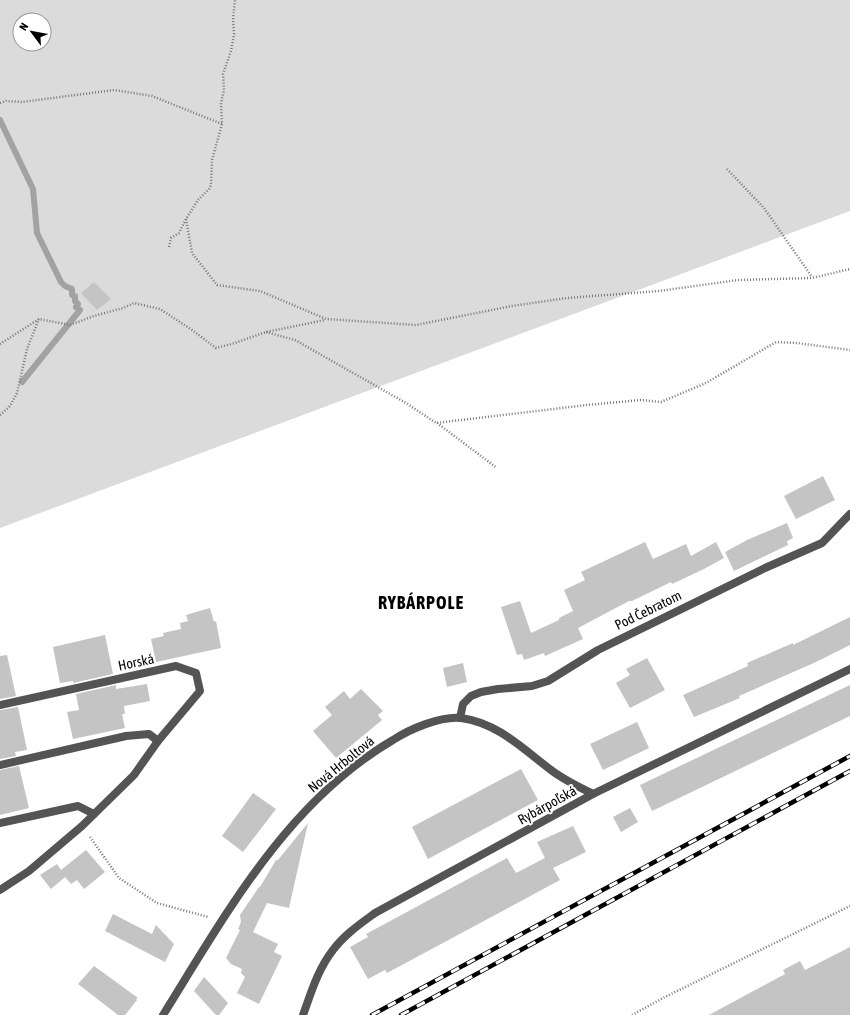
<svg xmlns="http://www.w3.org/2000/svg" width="850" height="1015" font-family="'Asap Condensed',sans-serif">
<rect width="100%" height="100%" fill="#fff"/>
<path fill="#dbdbdb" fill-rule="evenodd" d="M 0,0 L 850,0 L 850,211 L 0,528 ZM 20,20 L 44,20 L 44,44 L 20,44 Z"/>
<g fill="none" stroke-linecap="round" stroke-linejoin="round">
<path stroke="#a2a2a2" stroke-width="6" d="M 0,120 L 33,189 L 37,233 L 61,282 L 65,286 L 72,289 L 72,295 L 75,296 L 75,301 L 78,304 L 76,307 L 80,310 L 22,382"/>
</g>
<g fill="#c4c4c4">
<path d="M 94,282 L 111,299 L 97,310 L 81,293 Z"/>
<path d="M 823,476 L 835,500 L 796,519 L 784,496 Z"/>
<path d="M 787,523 L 793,538 L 787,541 L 788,545 L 734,571 L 725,552 L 747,540 Z"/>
<path d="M 645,542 L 653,559 L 686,544 L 691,556 L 716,542 L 724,558 L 704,569 L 672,584 L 671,582 L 632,601 L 629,601 L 578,628 L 583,639 L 545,656 L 544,653 L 524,660 L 522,654 L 517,655 L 501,607 L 520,601 L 531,633 L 559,620 L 559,618 L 573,611 L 564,590 L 585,580 L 581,572 Z"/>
<path d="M 210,608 L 214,622 L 216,621 L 221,648 L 156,662 L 151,639 L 164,636 L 163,633 L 181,629 L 180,623 L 188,621 L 186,615 Z"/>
<path d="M 850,617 L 850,645 L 816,662 L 739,696 L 740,698 L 694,717 L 683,695 L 748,666 L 747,663 L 793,643 L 793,645 Z"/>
<path d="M 105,635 L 113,674 L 73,683 L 73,681 L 60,683 L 53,647 Z"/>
<path d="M 7,655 L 16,696 L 0,699 L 0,656 Z"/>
<path d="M 647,658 L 665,690 L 630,708 L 616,683 L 630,675 L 626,669 Z"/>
<path d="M 463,663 L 467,682 L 447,687 L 443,668 Z"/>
<path d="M 147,684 L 150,701 L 124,706 L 125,714 L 122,714 L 125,728 L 73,739 L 67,712 L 79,710 L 76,694 L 116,685 L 116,689 Z"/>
<path d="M 850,685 L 850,716 L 652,811 L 640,785 Z"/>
<path d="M 361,689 L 383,711 L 378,715 L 382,720 L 336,758 L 313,731 L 332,715 L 325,707 L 344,691 L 350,699 Z"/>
<path d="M 18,707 L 27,750 L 15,752 L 16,756 L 0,759 L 0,710 Z"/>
<path d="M 637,722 L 649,748 L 603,770 L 590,744 Z"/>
<path d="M 19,766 L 29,808 L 0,815 L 0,770 Z"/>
<path d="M 521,769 L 538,800 L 428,859 L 412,827 Z"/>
<path d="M 253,793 L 276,809 L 243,852 L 222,836 Z"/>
<path d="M 630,808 L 638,822 L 621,832 L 613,817 Z"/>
<path d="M 308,823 L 289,908 L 267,903 L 253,932 L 278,944 L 274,952 L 282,956 L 259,1004 L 237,993 L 245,977 L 241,973 L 242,969 L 231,964 L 226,958 L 240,930 L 238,929 L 241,922 L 240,915 L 259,887 L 260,887 L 276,860 L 278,860 Z"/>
<path d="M 573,826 L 586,852 L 553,868 L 560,880 L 387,973 L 385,970 L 368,979 L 350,947 L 368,937 L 366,934 L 507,858 L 516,873 L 545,858 L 537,842 Z"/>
<path d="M 86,850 L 105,872 L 84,889 L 77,880 L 71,884 L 65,877 L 51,889 L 40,875 L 57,864 L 61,870 Z"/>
<path d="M 113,914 L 152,934 L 156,925 L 174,944 L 165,962 L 105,931 Z"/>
<path d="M 850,947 L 850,1015 L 709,1015 L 785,974 L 783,970 L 800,961 L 805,970 Z"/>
<path d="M 94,966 L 138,998 L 136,999 L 137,1000 L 125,1015 L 118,1015 L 78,984 Z"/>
<path d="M 204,977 L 228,1003 L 219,1015 L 216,1015 L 194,991 Z"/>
</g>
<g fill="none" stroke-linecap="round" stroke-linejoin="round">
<g stroke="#767676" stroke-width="2.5" stroke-dasharray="1 2" stroke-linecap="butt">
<path d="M 0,103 L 6,101 L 22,102 L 114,90 L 152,96 L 222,124"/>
<path d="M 727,169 L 764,208 L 812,277"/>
<path d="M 186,219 L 192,253 L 217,285 L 260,291 L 326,319 L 416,325 L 512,306 L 567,298 L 659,291 L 738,280 L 812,278 L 850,269"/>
<path d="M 169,247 L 171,238 L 179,233 L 186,219 L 198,200 L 209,189 L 211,185 L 212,160 L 222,124 L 221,104 L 224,90 L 223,74 L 231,51 L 234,34 L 233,20 L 235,0"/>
<path d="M 266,332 L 295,340 L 406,403 L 436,423 L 587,405 L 641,400 L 661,402 L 706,383 L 776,342 L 797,343 L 850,350"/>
<path d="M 0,344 L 39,319 L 70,325 L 94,316 L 123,308 L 134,303 L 160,309 L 192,330 L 216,348 L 235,343 L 266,332 L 325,320"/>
<path d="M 0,415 L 10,406 L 17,393 L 27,349 L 39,319"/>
<path d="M 437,423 L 497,468"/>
<path d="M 90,837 L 119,878 L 157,903 L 208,917"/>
<path d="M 632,1015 L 663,998 L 850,906"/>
</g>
<path stroke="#545454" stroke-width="8" d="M 303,1015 C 311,993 318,969 333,950 C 344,935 360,924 375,913 L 593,794"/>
<g stroke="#545454" stroke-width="8">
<path d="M 0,705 L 176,666 L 196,673 L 200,691 L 158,741 L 134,775 L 82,826 L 29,871 L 0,890"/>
<path d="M 460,718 L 463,704 L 471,696 L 481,692 L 498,689 L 532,686 L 548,681 L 598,650 L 765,568 L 822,543 L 850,514"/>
<path d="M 0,765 L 126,736 L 149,734 L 158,741"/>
<path d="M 0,823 L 78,806 L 94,814"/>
</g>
<path stroke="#545454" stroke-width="8" d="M 163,1015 C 226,914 287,802 393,740 C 410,729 440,716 461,718 C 498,723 523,749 551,770 C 564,780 579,787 593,794 L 850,669"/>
<g stroke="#000" stroke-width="4.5">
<g id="rail">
<path d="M 372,1015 L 850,756"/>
<path d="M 401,1015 L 850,771"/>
</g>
</g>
<use href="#rail" stroke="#fff" stroke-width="3" stroke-dasharray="9" stroke-linecap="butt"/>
</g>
<g text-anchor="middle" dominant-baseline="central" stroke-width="4" stroke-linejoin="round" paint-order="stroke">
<g font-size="14" fill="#000" stroke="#fff">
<text transform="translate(648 610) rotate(-26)">Pod Čebratom</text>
<text transform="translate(136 662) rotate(-12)">Horská</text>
<text transform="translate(341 764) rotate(-39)">Nová Hrboltová</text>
<text transform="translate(547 805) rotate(-29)">Rybárpoľská</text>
</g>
<g font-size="18" font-weight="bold" letter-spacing="1" fill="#000" stroke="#fff">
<text x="421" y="602">RYBÁRPOLE</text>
</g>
</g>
<g transform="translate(32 32) rotate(302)"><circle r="19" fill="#ffffff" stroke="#999999"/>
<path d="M0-3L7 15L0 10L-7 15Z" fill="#000000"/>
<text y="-6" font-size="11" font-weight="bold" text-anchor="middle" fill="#000000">N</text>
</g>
</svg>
